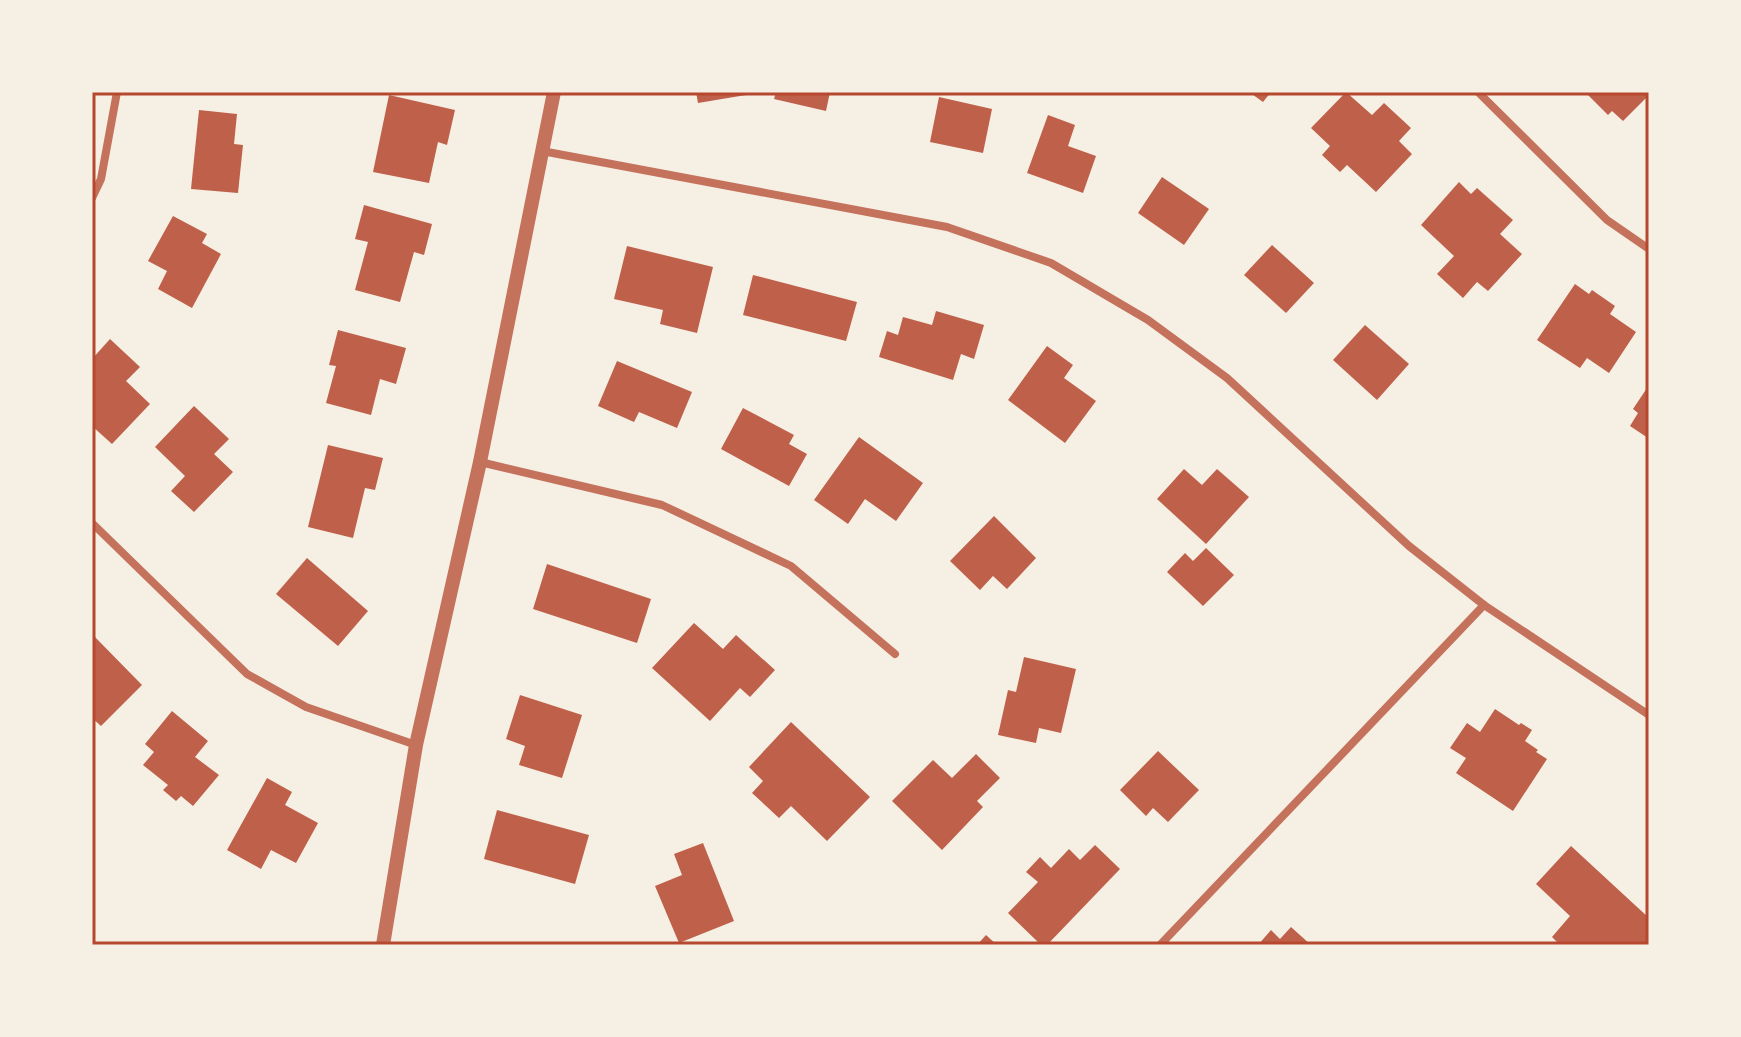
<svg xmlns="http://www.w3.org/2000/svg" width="1741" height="1037" font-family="Inter,sans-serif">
<rect width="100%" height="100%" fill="#f6efe4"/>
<g fill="#bf614a">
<path d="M 696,92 L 745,92 L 746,95 L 698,103 Z"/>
<path d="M 776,92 L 830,92 L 826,111 L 774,99 Z"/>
<path d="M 1249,92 L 1271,92 L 1263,102 Z"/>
<path d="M 1346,92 L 1372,115 L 1384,103 L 1411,128 L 1399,141 L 1412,154 L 1376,192 L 1347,165 L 1340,172 L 1322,155 L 1330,146 L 1311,128 Z"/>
<path d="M 1585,92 L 1649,92 L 1649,95 L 1623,121 L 1612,111 L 1608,115 Z"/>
<path d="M 389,95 L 455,110 L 447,145 L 438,142 L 429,183 L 373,172 Z"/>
<path d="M 939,97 L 992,109 L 983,153 L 930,142 Z"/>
<path d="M 199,110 L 237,114 L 234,144 L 243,145 L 238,193 L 191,189 Z"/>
<path d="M 1048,115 L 1075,125 L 1068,146 L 1096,156 L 1083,193 L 1027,173 Z"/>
<path d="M 1162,177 L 1209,209 L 1184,245 L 1138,213 Z"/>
<path d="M 1459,182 L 1471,194 L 1477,188 L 1513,220 L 1500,234 L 1522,254 L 1488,291 L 1477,282 L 1463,298 L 1437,274 L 1454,256 L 1421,225 Z"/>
<path d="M 364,205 L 432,224 L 424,255 L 414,252 L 400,302 L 355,290 L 368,242 L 355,239 Z"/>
<path d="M 173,216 L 207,234 L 202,243 L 221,254 L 192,308 L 158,289 L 167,271 L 148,261 Z"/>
<path d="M 1272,245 L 1314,283 L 1286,313 L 1244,275 Z"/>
<path d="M 627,246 L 713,267 L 697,333 L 660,324 L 663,310 L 614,299 Z"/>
<path d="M 753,275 L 857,302 L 846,341 L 743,315 Z"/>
<path d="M 1575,284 L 1589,294 L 1592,290 L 1615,306 L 1610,314 L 1636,332 L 1609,373 L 1587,358 L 1580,368 L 1537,340 Z"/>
<path d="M 936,311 L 984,325 L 974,359 L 961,354 L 953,380 L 879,357 L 887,331 L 898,335 L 903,317 L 932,325 Z"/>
<path d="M 1365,325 L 1409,364 L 1377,400 L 1333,360 Z"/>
<path d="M 338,330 L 406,348 L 396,384 L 380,379 L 371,415 L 326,403 L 336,366 L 329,365 Z"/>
<path d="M 110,339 L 140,367 L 126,381 L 150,404 L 112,444 L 92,426 L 92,375 L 94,373 L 92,359 Z"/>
<path d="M 1047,346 L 1073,365 L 1064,378 L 1096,401 L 1065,443 L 1008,400 Z"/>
<path d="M 617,361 L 692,392 L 677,428 L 639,412 L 634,422 L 598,406 Z"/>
<path d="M 1649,385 L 1649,436 L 1648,438 L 1630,426 L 1638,413 L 1633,409 Z"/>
<path d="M 194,406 L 229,439 L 214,454 L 233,472 L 194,512 L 171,491 L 185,476 L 155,447 Z"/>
<path d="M 743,408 L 794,435 L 789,444 L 807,454 L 789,486 L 721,449 Z"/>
<path d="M 859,437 L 923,483 L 896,521 L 865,499 L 848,524 L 814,500 Z"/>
<path d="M 328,445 L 383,458 L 375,490 L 365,488 L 353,538 L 308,527 Z"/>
<path d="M 1184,469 L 1202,485 L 1217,469 L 1249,497 L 1206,544 L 1157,499 Z"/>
<path d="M 994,516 L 1036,558 L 1007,589 L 993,576 L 980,590 L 950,561 Z"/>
<path d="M 1206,548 L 1234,575 L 1203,606 L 1167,572 L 1185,553 L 1193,561 Z"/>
<path d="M 307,558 L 368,611 L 338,646 L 276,594 Z"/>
<path d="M 547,564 L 651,599 L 637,643 L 533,609 Z"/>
<path d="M 694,623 L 723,649 L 736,635 L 775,670 L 750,697 L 740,688 L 710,721 L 652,668 Z"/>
<path d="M 92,634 L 142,685 L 101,726 L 92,718 Z"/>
<path d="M 1024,657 L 1076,669 L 1061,733 L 1039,728 L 1036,743 L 998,735 L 1008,690 L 1016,692 Z"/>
<path d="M 520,695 L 582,715 L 562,778 L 519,765 L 525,746 L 506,739 Z"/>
<path d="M 1495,709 L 1519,725 L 1521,723 L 1532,730 L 1525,741 L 1538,750 L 1536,752 L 1547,759 L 1513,811 L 1456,773 L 1466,758 L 1450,748 L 1467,723 L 1480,732 Z"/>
<path d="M 172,711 L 208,741 L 195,757 L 219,775 L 193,806 L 181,796 L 176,801 L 163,790 L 168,785 L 143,765 L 154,752 L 145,744 Z"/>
<path d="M 791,722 L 870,797 L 827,841 L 791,806 L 779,818 L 752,793 L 763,781 L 749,767 Z"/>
<path d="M 1158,751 L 1199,790 L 1168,822 L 1153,808 L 1146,816 L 1120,790 Z"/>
<path d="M 976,754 L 1000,778 L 977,801 L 983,807 L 942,850 L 892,801 L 933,760 L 952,778 Z"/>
<path d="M 267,778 L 292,792 L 285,805 L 318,823 L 296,863 L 271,850 L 261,869 L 227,850 Z"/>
<path d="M 497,810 L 589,835 L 575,884 L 484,859 Z"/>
<path d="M 703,843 L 734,921 L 679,943 L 655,886 L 682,875 L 674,854 Z"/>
<path d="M 1095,845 L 1120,869 L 1047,945 L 1041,945 L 1008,913 L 1038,882 L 1026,872 L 1040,857 L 1051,868 L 1069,849 L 1080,860 Z"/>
<path d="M 1571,846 L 1649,918 L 1649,945 L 1560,945 L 1552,937 L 1570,916 L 1536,884 Z"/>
<path d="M 1291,927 L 1311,945 L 1258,945 L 1271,930 L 1280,939 Z"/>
<path d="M 986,935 L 997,945 L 977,945 Z"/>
</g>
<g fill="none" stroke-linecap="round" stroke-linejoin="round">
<g stroke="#c5725c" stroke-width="8">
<path d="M 1478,92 L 1607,220 L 1649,249"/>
<path d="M 542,151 L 947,227 L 1051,263 L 1148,320 L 1227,378 L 1409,546 L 1484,605 L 1649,715"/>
<path d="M 92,198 L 101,179 L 117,92"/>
<path d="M 480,462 L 662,505 L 791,566 L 895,654"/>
<path d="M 92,523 L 247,674 L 306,707 L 416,745"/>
<path d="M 1160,945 L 1484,605"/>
</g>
<path stroke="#c5725c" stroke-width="14" d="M 383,945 L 416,745 L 480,462 L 554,92"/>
</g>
<rect width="1741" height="1037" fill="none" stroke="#f6efe4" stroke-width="188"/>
<rect x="94" y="94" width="1553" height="849" fill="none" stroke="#b5482f" stroke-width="3"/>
</svg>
